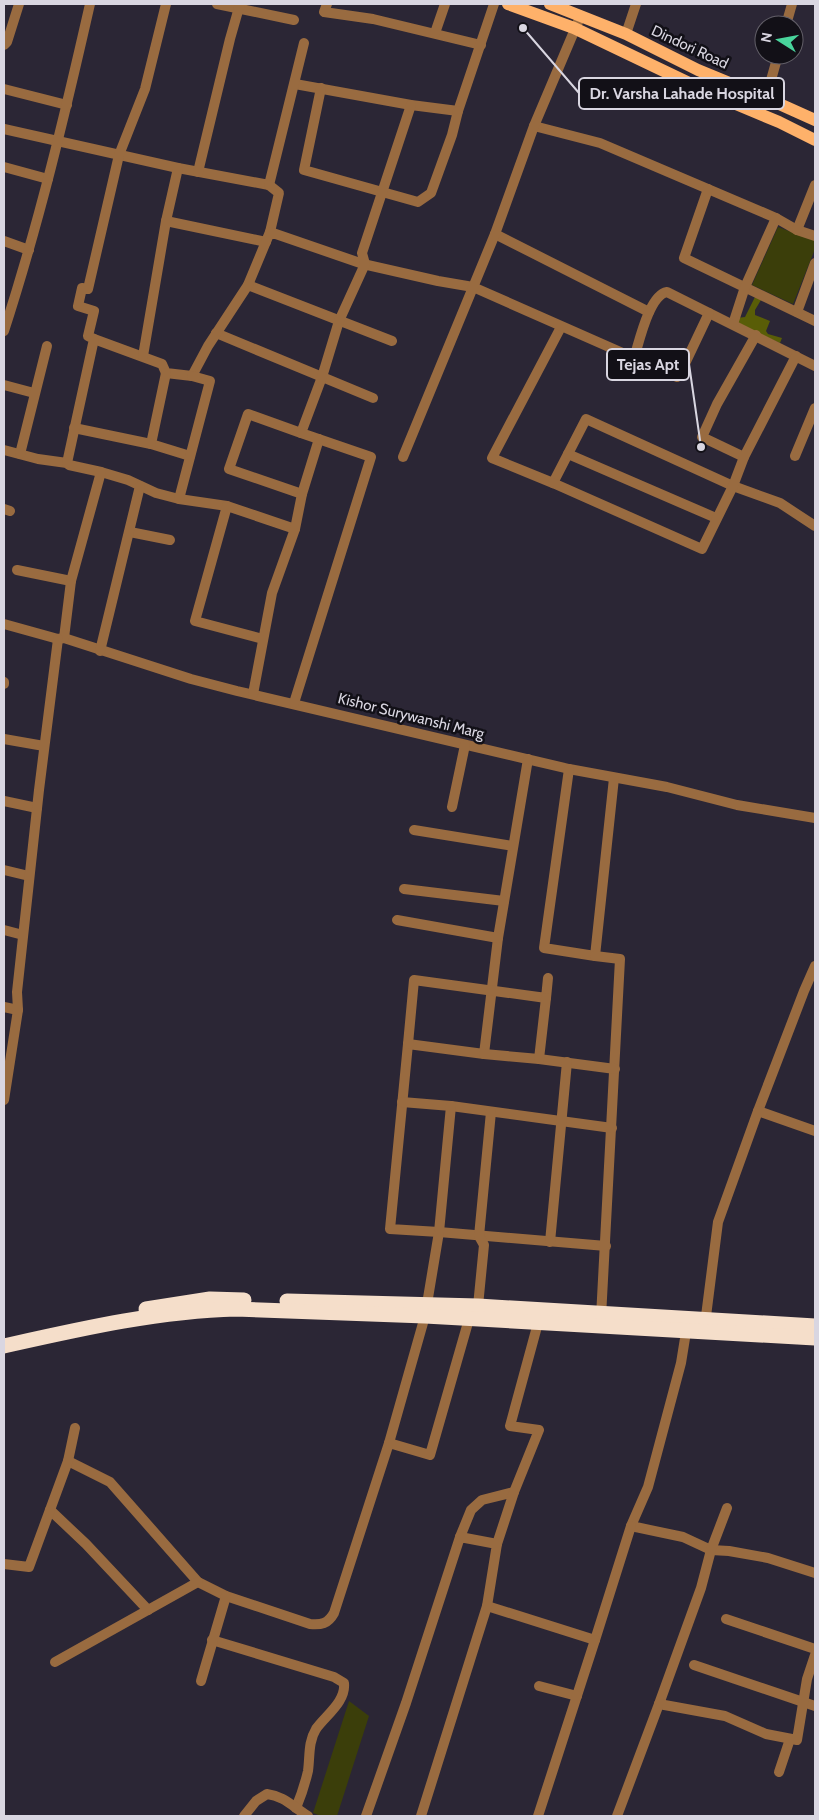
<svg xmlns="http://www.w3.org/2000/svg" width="819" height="1820" font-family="Cabin,sans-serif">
<rect width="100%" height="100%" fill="#2b2635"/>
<g fill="#3b3e0a">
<path d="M 778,227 L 815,241 L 815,249 L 793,304 L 752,285 Z"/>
<path d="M 349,1701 L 369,1716 L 337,1816 L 321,1816 L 313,1813 Z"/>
</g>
<path fill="#595d07" d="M 756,295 L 761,300 L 755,310 L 755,315 L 770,321 L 766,331 L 768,334 L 782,338 L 780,343 L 735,323 L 737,318 L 745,317 Z"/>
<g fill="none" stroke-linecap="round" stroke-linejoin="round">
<g stroke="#996b40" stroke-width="10">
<path d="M 217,4 L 294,20"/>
<path d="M 327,4 L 324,12 L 373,19 L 481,45"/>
<path d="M 786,25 L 792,4"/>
<path d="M 435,33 L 445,4"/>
<path d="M 626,34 L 636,4"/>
<path d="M 4,45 L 7,42 L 19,4"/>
<path d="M 295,84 L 411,105 L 458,111 L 494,4"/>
<path d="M 321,88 L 304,170 L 418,202 L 431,193 L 452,135 L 458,111"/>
<path d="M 4,89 L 67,105"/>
<path d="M 766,98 L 778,55"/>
<path d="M 534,126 L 600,143 L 776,218 L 797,230 L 815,236"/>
<path d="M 4,129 L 178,168 L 269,185 L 304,43"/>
<path d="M 4,167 L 48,179"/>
<path d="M 198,172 L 230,39 L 240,4"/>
<path d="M 269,185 L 279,193 L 270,232"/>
<path d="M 708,189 L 684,258 L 815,321"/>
<path d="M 166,221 L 266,242"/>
<path d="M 797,230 L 815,185"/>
<path d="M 495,234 L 649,312"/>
<path d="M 4,241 L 29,250"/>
<path d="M 248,285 L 392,341"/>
<path d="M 797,312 L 815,263"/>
<path d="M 733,324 L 745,287 L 776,218"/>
<path d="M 561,327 L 492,458 L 553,483 L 586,419 L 733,486 L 780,503 L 815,526"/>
<path d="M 4,331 C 39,223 65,114 90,4"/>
<path d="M 216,333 L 373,398"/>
<path d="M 94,339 L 162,364 L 166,373 L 192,376 L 208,346 L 248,285 L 270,232 L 363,264 L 438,281 L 473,287 L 634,358 C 639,343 649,295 667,292 L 815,366"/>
<path d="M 143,356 L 166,221 L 178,168"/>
<path d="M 634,358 L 677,377 L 680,374 L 709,313"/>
<path d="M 166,373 L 151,444 L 190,456"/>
<path d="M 4,385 L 34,393"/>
<path d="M 74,428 L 151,444"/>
<path d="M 301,433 L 248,414 L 229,469 L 302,494"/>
<path d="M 4,450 L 38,459 L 67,463 L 69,465 L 101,472 L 128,480 L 156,493 L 179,499 L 227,506"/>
<path d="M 20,454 L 47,346"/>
<path d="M 568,454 L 716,518"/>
<path d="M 795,456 L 815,408"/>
<path d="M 403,457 L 495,234 L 534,126 L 578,22"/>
<path d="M 744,457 L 702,437 L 717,404 L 756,335"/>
<path d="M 67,463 L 94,339 L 88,336 L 94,311 L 78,306 L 82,288 L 88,289 L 119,155 L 145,89 L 166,4"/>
<path d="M 553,483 L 702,549 L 733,486 L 744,457 L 796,356"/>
<path d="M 179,499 L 210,381 L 192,376"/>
<path d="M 4,509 L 10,511"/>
<path d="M 130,532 L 170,540"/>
<path d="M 17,570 L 71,581"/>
<path d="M 4,624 L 58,639 L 64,638 L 191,679 L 237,691 L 569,769 L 667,787 L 737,805 L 815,818"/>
<path d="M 64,638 L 71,581 L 101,472"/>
<path d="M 263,639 L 195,621 L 227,506 L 295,529"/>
<path d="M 100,651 L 140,486"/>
<path d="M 4,682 L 4,684"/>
<path d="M 253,694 L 272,593 L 295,529 L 302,494 L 319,439"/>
<path d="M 294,703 L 371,457 L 301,433 L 322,377 L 339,321 L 365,264 L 362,253 L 411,105"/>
<path d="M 4,739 L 44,746"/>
<path d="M 528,759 L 498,938 L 484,1054 L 408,1044 L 390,1229 L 439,1232 L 606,1246"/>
<path d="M 569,769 L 544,948 L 595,956 L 614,778"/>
<path d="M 4,801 L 37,808"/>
<path d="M 452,807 L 465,745"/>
<path d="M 414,830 L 513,846"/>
<path d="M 4,870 L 29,876"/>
<path d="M 404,889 L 504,901"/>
<path d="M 397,920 L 498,938"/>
<path d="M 4,930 L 23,935"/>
<path d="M 595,956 L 620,959 L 601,1317"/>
<path d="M 4,1007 L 18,1010"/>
<path d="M 408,1044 L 414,980 L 546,998 L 548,978"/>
<path d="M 484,1054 L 539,1059 L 615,1069"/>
<path d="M 539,1059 L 546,998"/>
<path d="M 4,1100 L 18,1010 L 17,992 L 39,790 L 58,639"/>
<path d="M 402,1102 L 451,1106 L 612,1128"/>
<path d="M 758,1111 L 804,991 L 815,966"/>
<path d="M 550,1242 L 567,1062"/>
<path d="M 478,1306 L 484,1245 L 479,1236 L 491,1112"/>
<path d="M 705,1324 L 718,1222 L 758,1111 L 815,1131"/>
<path d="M 687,1326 L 681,1363 L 648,1487 L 631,1526 L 683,1537 L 711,1550 L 729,1551 L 768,1558 L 815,1573"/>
<path d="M 389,1443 L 425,1316 L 439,1232 L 451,1106"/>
<path d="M 68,1461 L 110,1482 L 198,1582 L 226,1596 L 310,1624 C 321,1625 328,1624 334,1613 L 389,1443 L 430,1455 L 469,1319"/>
<path d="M 50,1510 L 86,1544 L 148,1610"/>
<path d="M 460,1537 L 471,1510 L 482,1500 L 514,1492"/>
<path d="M 497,1544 L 514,1492 L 539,1430 L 510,1426 L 538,1323"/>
<path d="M 4,1564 L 29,1567 L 68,1461 L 75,1428"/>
<path d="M 487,1606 L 595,1640 L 631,1526"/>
<path d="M 726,1619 L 815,1649"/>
<path d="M 212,1640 L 334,1677 L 344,1683 C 346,1702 326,1715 316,1729 C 308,1742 310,1757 308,1771 C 305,1784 301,1796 296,1808"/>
<path d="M 55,1662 L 198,1582"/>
<path d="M 694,1665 L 815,1706"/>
<path d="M 201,1681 L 226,1596"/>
<path d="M 539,1686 L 577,1696"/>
<path d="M 659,1704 L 701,1588 L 711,1550 L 727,1508"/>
<path d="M 779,1772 L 790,1739"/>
<path d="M 244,1816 L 256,1801 L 267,1794 C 284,1796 293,1807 308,1816"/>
<path d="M 366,1816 L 406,1703 L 460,1537 L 497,1544 L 487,1606 L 421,1816"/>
<path d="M 538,1816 L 595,1640"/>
<path d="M 617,1816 L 659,1704 L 725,1716 L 766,1734 L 797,1740 L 807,1679 L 815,1655"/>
</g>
<g stroke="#feb16a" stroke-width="12">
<path d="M 508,4 L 574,28 L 712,94 L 779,122 L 815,140"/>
<path d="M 550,4 L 626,34 L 698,70 L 766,98 L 815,120"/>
</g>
<g stroke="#f5deca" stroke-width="15">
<path d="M 287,1301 L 478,1306 L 815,1326"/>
<path d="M 146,1309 L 210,1299 L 244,1300"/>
<path d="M 4,1346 C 80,1329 158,1311 236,1309 L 425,1316 L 815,1338"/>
</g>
</g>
<g text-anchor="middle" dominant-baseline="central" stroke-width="5" stroke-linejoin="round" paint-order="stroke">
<g font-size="15" fill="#d9d6e1" stroke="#121017">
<text transform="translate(690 47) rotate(25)">Dindori Road</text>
<text transform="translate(411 716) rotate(14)">Kishor Surywanshi Marg</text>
</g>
</g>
<path fill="none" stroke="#d9d6e1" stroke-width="2" d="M523 28L579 93M701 447L689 364"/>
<g fill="#d9d6e1" stroke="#121017" stroke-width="2">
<circle cx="523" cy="28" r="5"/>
<circle cx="701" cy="447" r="5"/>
</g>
<g fill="#121017" stroke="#d9d6e1" stroke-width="2">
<rect x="579" y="78" width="205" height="31" rx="5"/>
<rect x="607" y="349" width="82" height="31" rx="5"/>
</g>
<g font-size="16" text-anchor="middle" font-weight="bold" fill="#d9d6e1">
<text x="682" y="99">Dr. Varsha Lahade Hospital</text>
<text x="648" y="370">Tejas Apt</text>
</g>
<rect width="819" height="1820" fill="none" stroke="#d9d6e1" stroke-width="10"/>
<g transform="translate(779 40) rotate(281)"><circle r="24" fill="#121017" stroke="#625f68"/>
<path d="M0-4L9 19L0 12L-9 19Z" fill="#49d49c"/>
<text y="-8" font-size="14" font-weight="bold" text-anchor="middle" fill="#d9d6e1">N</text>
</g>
</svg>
